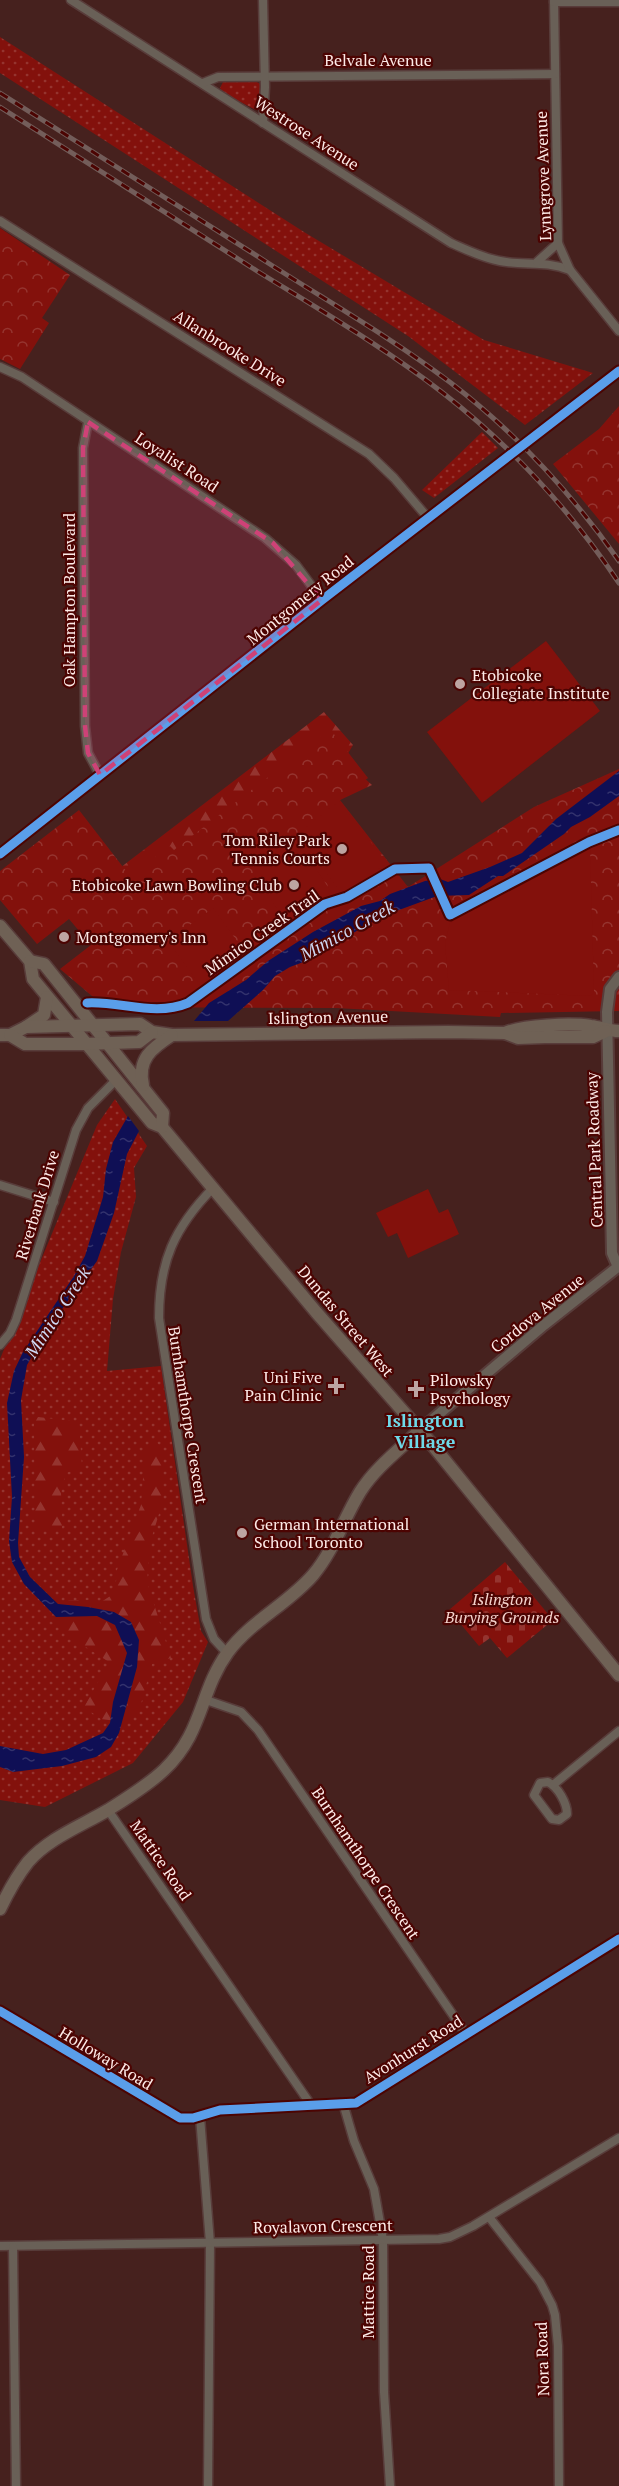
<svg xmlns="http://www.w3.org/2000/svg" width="619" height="2486" font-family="'PT Serif',serif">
<defs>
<pattern id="grass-dots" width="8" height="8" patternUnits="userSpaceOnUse" patternTransform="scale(1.5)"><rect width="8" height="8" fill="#83110c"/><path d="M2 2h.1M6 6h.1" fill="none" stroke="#95342f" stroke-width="1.8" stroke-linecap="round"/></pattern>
<pattern id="forest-firs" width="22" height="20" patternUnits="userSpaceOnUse" patternTransform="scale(1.5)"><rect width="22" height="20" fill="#83110c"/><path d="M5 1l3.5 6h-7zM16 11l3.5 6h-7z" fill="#95342f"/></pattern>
<pattern id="cemetery-stones" width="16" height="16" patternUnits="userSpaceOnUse" patternTransform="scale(1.5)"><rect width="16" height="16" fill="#83110c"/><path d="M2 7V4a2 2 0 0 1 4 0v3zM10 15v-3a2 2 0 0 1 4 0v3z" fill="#95342f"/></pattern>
<pattern id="park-crowns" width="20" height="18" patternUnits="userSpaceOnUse" patternTransform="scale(1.5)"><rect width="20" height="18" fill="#83110c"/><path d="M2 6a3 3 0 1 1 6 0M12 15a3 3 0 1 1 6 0" fill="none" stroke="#95342f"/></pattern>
<pattern id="water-ripples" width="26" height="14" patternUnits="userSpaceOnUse" patternTransform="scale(1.5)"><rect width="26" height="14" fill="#0f0f55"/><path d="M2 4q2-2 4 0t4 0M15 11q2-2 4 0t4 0" fill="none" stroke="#33326d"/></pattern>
</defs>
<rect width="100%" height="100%" fill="#46211e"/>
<g fill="url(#grass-dots)">
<path d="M 0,37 L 304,232 L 484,340 L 593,373 L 525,425 L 408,336 L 0,73 Z"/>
<path d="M 227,81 L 255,81 L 262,85 C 262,94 265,106 256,110 L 223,93 L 220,88 L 223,82 Z"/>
<path d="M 482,432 L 498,448 L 434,498 L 422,490 Z"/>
<path d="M 115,1099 L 147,1146 L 134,1168 L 136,1197 L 121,1252 L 113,1299 L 107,1371 L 161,1366 L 193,1586 L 201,1631 L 208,1642 L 183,1702 L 133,1763 L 45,1807 L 0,1800 L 0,1359 L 97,1125 Z"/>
</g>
<g fill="url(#forest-firs)">
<path d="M 324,712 L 353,745 L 346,757 L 354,769 L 372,785 L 338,801 L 218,902 L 112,874 Z"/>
<path d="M 38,1417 L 79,1422 L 82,1467 L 66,1473 L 61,1491 L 62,1530 L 35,1530 L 34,1424 Z"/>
<path d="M 155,1440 L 163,1450 L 163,1501 L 150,1543 L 147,1582 L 171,1658 L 152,1664 L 139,1711 L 124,1722 L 101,1719 L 84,1707 L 109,1662 L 64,1633 L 50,1620 L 52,1601 L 92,1600 L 101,1602 L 115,1593 L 117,1570 L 141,1505 L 145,1451 Z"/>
</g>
<path fill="url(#cemetery-stones)" d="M 505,1562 L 553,1620 L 507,1658 L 490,1638 L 479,1646 L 449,1610 Z"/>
<g fill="url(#park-crowns)">
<path d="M 0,228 L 70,275 L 42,318 L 49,323 L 20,369 L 0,359 Z"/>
<path d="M 619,406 L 619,544 L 553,464 L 599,429 Z"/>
<path d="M 330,729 L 368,778 L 340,800 L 408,887 L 534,807 L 619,769 L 619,1011 L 501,1013 L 500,1017 L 336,1008 L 105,1007 L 60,969 L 91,945 L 69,919 L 37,944 L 0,900 L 0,871 L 79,810 L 130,876 L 170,846 L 174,850 Z"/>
</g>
<g fill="#83110c">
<path d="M 546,641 L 600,711 L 482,803 L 427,732 Z"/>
<path d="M 339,801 L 387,863 L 343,895 L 297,834 Z"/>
<path d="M 300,845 L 332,893 L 287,923 L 256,878 Z"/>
<path d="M 590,848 L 594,991 L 591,996 L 449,990 L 445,943 L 450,923 L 476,906 Z"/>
<path d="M 213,908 L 245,952 L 200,985 L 168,941 Z"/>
<path d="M 428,1189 L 439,1213 L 448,1209 L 459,1234 L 408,1258 L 397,1233 L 388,1237 L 376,1213 Z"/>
</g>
<g fill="url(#water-ripples)">
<path d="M 619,771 L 619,796 L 590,817 L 571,827 L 564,834 L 503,876 L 498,876 L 469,895 L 437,896 L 380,917 L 328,948 L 319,950 L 306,961 L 290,967 L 275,976 L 263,990 L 228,1021 L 194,1021 L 209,1003 L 246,980 L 268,961 L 313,932 L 361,906 L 380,901 L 390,894 L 425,881 L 440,879 L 448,882 L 490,867 L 522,853 L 556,819 Z"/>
<path d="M 128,1116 L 139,1131 L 127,1154 L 114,1213 L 97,1261 L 49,1327 L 27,1365 L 21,1400 L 24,1457 L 18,1543 L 19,1557 L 30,1577 L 58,1604 L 88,1607 L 114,1612 L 131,1622 L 139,1640 L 137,1667 L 119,1733 L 111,1747 L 96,1757 L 62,1766 L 13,1772 L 0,1767 L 0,1746 L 43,1754 L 66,1750 L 103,1733 L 110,1723 L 113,1702 L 127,1653 L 115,1625 L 97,1616 L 56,1617 L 24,1584 L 12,1562 L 9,1541 L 12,1497 L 7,1403 L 14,1371 L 23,1352 L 74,1276 L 85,1256 L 103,1197 L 106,1169 L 113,1142 Z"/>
</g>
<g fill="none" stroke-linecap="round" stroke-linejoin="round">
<g stroke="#583c3a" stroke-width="11">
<g id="minor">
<path d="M 71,0 L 451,243 C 467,250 483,258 500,261 C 525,266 544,260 570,270"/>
<path d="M 554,0 L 558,243 L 570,270 L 619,331"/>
<path d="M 554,2 L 619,2"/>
<path d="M 203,83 L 218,77 L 555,74"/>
<path d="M 263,123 L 265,87 L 263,0"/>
<path d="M 0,221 L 369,454 L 394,478 L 428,518"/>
<path d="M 537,262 L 558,243"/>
<path d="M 0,367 L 22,377 L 265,538 L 296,565 L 322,600"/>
<path d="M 88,422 L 83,448 L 85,726 L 88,753 L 100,775"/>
<path d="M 0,854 L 322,600 L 619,371"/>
<path d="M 0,1185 L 54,1202"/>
<path d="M 213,1188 C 174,1228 159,1262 159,1318 L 206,1619 L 214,1639 L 227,1653"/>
<path d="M 0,1345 L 10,1333 L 16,1320 L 76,1130 L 88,1108 L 115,1081"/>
<path d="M 206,1700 L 241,1712 L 258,1730 L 466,2034"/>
<path d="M 548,1782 C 558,1787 567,1803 567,1814 L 559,1820 L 552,1819 L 534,1795 L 540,1783 Z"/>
<path d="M 553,1785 L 619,1731"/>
<path d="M 108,1810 L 311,2105"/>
<path d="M 0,2011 L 180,2118 L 193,2118 L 220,2110 L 356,2103 L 619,1939"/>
<path d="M 343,2103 L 354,2141 L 374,2189 L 383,2240 L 384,2392 L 390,2486"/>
<path d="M 200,2117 L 210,2243 L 208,2486"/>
<path d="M 489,2217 L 540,2282 L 552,2305 L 555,2315 L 558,2346 L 559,2486"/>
<path d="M 0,2246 L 439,2239 L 450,2237 L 473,2226 L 619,2138"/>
<path d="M 13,2247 L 16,2486"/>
</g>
</g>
<g stroke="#583c3a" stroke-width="14">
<g id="tertiary">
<path d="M 618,1267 L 612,1253 L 607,1012 L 610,989 L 619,977"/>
<path d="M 420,1430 L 544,1325 L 619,1266"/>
</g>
</g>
<g stroke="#583c3a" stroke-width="15">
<g id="secondary">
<path d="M 0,926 L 30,961 L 33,979 L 152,1123 L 162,1127 L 316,1312 L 430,1442 L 619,1675"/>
<path d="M 30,961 L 44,964 L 163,1113 L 162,1127"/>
<path d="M 26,1027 L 44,1015 L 47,997"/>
<path d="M 505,1033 C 523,1025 571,1023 591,1026 C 601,1027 608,1031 619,1031"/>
<path d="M 0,1035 L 10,1035 L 26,1027 L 140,1024 L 152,1032 L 172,1035 L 448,1032 L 505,1033 L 518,1038 L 545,1037 L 593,1037 L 606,1031"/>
<path d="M 10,1035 L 25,1044 L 85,1044 L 139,1042 L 152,1032"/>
<path d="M 143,1085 C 137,1059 152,1048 172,1035"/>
<path d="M 0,1909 C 8,1892 17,1876 28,1862 C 49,1838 81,1826 108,1810 C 127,1798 147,1786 164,1770 C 204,1732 199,1692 228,1652 C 251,1621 288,1604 313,1575 C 334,1550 343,1520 360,1492 C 375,1468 399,1450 420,1430"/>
</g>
</g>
<use href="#minor" stroke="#696057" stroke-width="8"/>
<use href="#tertiary" stroke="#696057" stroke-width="10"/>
<use href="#secondary" stroke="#6f6155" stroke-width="12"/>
<g stroke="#735d5a" stroke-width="5">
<g id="rail">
<path d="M 0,93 C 88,149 177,205 265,261 C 327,301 392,338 451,383 C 516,433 572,494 619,561"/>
<path d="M 0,107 C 86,162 172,216 257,271 C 320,310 385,348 443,393 C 512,447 571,511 619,583"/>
</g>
</g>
<use href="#rail" stroke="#4c0402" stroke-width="3" stroke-dasharray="9" stroke-linecap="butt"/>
<g stroke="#4c0402" stroke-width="13">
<g id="cycleway">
<path d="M 0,854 L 322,600 L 619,371"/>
<path d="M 87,1003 C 121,1001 155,1017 188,1003 L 325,904 L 347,897 L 395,869 L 429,868 L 450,915 L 589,842 L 619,830"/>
<path d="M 0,2011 L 180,2118 L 193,2118 L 220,2110 L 356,2103 L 619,1939"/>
</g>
</g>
<use href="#cycleway" stroke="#5a9eea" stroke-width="9"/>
</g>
<path fill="#ce4277" fill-opacity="0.2" stroke="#ce4277" stroke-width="4.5" stroke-dasharray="12 8" stroke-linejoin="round" d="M 88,422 L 273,543 L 322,600 L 100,775 L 88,753 L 85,726 L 83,448 Z"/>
<g fill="#bda4a1" stroke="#4c0402" stroke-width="2">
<circle cx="460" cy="684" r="6"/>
<circle cx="342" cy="849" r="6"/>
<circle cx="294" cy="885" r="6"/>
<circle cx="64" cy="937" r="6"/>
<path d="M333 1377h6v6h6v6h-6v6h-6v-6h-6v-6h6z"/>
<path d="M413 1380h6v6h6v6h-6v6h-6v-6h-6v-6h6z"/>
<circle cx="242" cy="1533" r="6"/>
</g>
<g text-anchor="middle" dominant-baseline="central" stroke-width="4.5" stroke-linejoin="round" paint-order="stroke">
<g font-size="16" fill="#fdeae7" stroke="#4c0402">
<text x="378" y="60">Belvale Avenue</text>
<text transform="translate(307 133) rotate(33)">Westrose Avenue</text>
<text transform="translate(543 176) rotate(-92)">Lynngrove Avenue</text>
<text transform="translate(230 348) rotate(32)">Allanbrooke Drive</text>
<text transform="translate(177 462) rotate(33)">Loyalist Road</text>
<text transform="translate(69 600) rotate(-90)">Oak Hampton Boulevard</text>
<text transform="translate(300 600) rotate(-39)">Montgomery Road</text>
<text transform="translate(262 932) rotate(-35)">Mimico Creek Trail</text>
<text transform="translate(328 1017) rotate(-1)">Islington Avenue</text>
<text transform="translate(594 1150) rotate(-92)">Central Park Roadway</text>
<text transform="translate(37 1205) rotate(-73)">Riverbank Drive</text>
<text transform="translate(537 1313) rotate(-39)">Cordova Avenue</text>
<text transform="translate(346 1321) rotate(50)">Dundas Street West</text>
<text transform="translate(188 1415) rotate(81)">Burnhamthorpe Crescent</text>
<text transform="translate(161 1860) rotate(55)">Mattice Road</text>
<text transform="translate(366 1863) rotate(56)">Burnhamthorpe Crescent</text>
<text transform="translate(413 2049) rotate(-32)">Avonhurst Road</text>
<text transform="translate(106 2058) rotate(31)">Holloway Road</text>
<text transform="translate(323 2226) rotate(-1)">Royalavon Crescent</text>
<text transform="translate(368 2292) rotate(-90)">Mattice Road</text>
<text transform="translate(542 2359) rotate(-92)">Nora Road</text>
</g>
<g font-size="16" fill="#fdeae7" stroke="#4c0402" text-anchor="start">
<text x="472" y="675">Etobicoke<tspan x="472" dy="18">Collegiate Institute</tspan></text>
<text x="330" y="840" text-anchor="end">Tom Riley Park<tspan x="330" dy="18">Tennis Courts</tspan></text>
<text x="282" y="885" text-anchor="end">Etobicoke Lawn Bowling Club</text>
<text x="76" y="937">Montgomery's Inn</text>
<text x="322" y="1377" text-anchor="end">Uni Five<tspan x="322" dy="18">Pain Clinic</tspan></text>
<text x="430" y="1380">Pilowsky<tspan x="430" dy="18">Psychology</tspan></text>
<text x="254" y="1524">German International<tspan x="254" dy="18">School Toronto</tspan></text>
</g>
<g font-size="16" font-style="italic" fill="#f5d3cd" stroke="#4c0402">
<text x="502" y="1599">Islington<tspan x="502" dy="18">Burying Grounds</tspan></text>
</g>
<g font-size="18" font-style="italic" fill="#ced8f3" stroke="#4c0402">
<text transform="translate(347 930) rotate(-29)">Mimico Creek</text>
<text transform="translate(57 1312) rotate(-57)">Mimico Creek</text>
</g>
<g font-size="18" font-weight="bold" fill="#6ed8e8" stroke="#4c0402">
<text x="425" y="1420">Islington<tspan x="425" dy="21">Village</tspan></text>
</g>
</g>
</svg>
